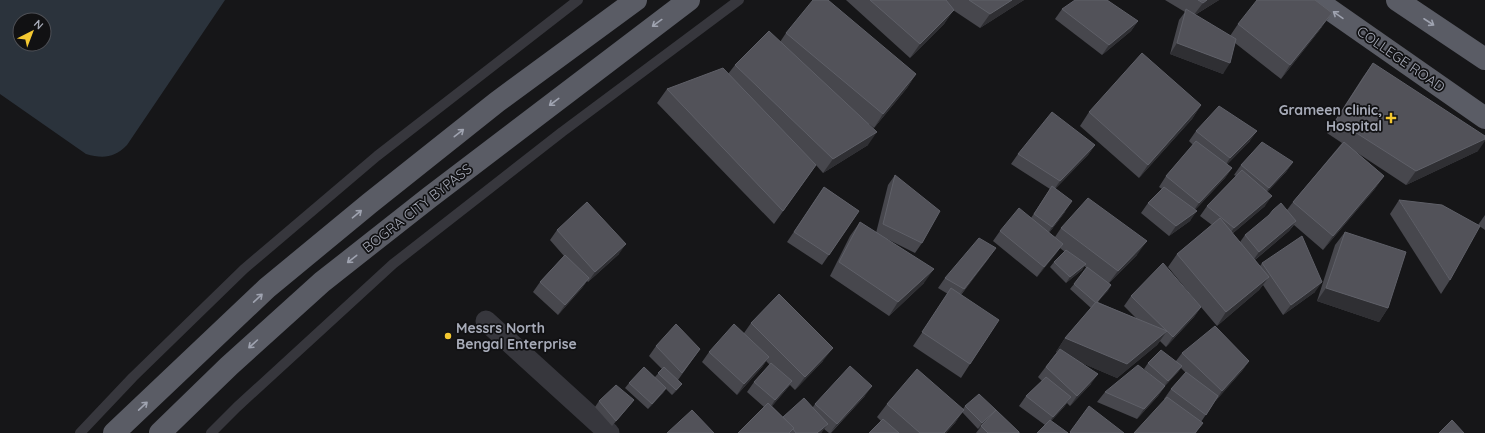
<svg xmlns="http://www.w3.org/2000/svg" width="1485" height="433" font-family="Quicksand,sans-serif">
<rect width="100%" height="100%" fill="#161618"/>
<path fill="#2b333c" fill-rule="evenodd" d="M 0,0 L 225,0 L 127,145 C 114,158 103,159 86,154 L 0,94 ZM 20,20 L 44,20 L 44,44 L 20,44 Z"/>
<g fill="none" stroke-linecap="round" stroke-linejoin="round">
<g stroke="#37373d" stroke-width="10">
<path d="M 80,433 L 133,377 L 244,269 L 377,156 L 578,0"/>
<path d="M 211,433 L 237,407 L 393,264 L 562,132 L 739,0"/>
</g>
<path stroke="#37373d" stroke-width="21" d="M 486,321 L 609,433"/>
<g stroke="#5a5c65" stroke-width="22">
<path d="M 1316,0 L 1485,118"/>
<path d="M 1397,0 L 1485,59"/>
<path d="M 114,433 L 267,288 L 370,203 L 497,102 L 636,0"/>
<path d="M 160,433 L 229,366 L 322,282 L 430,197 L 689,0"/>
</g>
</g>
<g fill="#47474d">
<path d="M 846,0 L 1024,0 L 980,28 L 953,10 L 944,24 L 910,58 Z"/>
<path d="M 1165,0 L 1219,0 L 1195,15 L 1230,36 L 1238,24 L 1322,27 L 1281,79 L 1235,43 L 1223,74 L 1170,54 L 1179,20 L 1185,12 Z"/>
<path d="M 1062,9 L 1138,21 L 1131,31 L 1102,55 L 1055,19 Z"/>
<path d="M 786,33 L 916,74 L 907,88 L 874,128 L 869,124 L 868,145 L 823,173 L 816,165 L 774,224 L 657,103 L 667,89 L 728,74 L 735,65 L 780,42 Z"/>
<path d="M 1373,63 L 1478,151 L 1406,185 L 1356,152 L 1384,176 L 1374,190 L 1323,250 L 1294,225 L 1289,231 L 1255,260 L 1260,266 L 1262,263 L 1315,292 L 1283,315 L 1263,285 L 1259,290 L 1217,326 L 1201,307 L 1194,317 L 1166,347 L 1160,341 L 1157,345 L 1117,378 L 1082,363 L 1091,384 L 1070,406 L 1067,403 L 1064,407 L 1051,421 L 1045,425 L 1019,406 L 1026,396 L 1042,381 L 1038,377 L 1057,352 L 1056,352 L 1065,338 L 1091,308 L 1070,289 L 1087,268 L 1084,266 L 1082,270 L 1066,283 L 1050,267 L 1054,262 L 1065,252 L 1060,248 L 1037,277 L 993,241 L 1000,231 L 1031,218 L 1050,189 L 1011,164 L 1018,154 L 1095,145 L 1088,155 L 1055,189 L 1065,212 L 1049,233 L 1055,237 L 1061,228 L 1137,255 L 1109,283 L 1111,285 L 1098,302 L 1137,319 L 1124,306 L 1131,296 L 1199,305 L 1168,267 L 1177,254 L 1212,225 L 1200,216 L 1207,206 L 1236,176 L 1234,175 L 1241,165 L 1293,162 L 1286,172 L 1267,192 L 1265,206 L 1232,234 L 1240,242 L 1245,235 L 1287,210 L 1293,202 L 1342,143 L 1327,133 L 1363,77 Z"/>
<path d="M 1201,105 L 1192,119 L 1139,178 L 1080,126 L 1089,112 Z"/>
<path d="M 1196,131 L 1250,141 L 1227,164 L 1232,168 L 1225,178 L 1195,210 L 1190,221 L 1169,236 L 1141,213 L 1148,203 L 1162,189 L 1159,187 L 1166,176 L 1193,145 L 1189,141 Z"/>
<path d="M 895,175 L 922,243 L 915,253 L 887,239 L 924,283 L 889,316 L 830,276 L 850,236 L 860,222 L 876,233 L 888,185 Z"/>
<path d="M 824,187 L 859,211 L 822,265 L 787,242 Z"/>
<path d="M 1399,200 L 1450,280 L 1441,294 L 1390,214 Z"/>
<path d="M 1485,215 L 1485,230 L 1478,225 Z"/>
<path d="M 557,230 L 619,254 L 588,282 L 587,281 L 582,288 L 558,315 L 533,292 L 540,282 L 564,256 L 550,240 Z"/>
<path d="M 1345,232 L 1388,308 L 1379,322 L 1317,301 L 1335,245 Z"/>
<path d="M 989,258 L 961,295 L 970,364 L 961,378 L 913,346 L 948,294 L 938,288 L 945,278 Z"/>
<path d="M 751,323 L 823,361 L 795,390 L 790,385 L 785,391 L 772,406 L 783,417 L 813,407 L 815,404 L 865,396 L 831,433 L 829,433 L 824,429 L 821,433 L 738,433 L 764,407 L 747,392 L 754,382 L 770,365 L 766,361 L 762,367 L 737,395 L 702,362 L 709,352 L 744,333 Z"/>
<path d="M 656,346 L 700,349 L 678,380 L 682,384 L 678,389 L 672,395 L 666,389 L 663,393 L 648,409 L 625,388 L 629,383 L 655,377 L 662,369 L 649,356 Z"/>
<path d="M 1182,353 L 1249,361 L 1242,371 L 1215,401 L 1201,422 L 1196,433 L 1164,399 L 1171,389 L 1186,373 L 1181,368 L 1178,372 L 1165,386 L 1158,396 L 1137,419 L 1097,402 L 1105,392 L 1153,377 L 1144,369 L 1148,363 L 1176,361 Z"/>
<path d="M 634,400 L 630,405 L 612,426 L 595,407 L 599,401 Z"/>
<path d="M 887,404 L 963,409 L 965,406 L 996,410 L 1019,433 L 976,433 L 982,425 L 978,429 L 962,412 L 955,423 L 946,433 L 869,433 L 881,421 L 877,417 Z"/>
</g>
<g fill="#2f2f33">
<path d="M 1012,0 L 1024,0 L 980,28 L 990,14 Z"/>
<path d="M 1207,0 L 1219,0 L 1193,16 L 1203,3 Z"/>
<path d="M 954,10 L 944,24 L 910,58 L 920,44 Z"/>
<path d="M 1332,13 L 1322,27 L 1281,79 L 1290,65 Z"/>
<path d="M 1138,21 L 1131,31 L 1102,55 L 1109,45 Z"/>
<path d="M 1177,43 L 1230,63 L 1223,74 L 1170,54 Z"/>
<path d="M 916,74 L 907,88 L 874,128 L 883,114 Z"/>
<path d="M 1201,105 L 1192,119 L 1139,178 L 1148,165 Z"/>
<path d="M 1257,131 L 1250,141 L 1223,169 L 1230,158 Z"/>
<path d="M 877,132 L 868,145 L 823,173 L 833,159 Z"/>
<path d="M 1485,139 L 1485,141 L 1478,151 L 1406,185 L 1416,171 Z"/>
<path d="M 1095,145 L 1088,155 L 1053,191 L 1060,181 Z"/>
<path d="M 1293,162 L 1286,172 L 1262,198 L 1269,188 Z"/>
<path d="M 1232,168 L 1225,178 L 1192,213 L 1199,203 Z"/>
<path d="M 1384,176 L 1374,190 L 1323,250 L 1333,236 Z"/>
<path d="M 1272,196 L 1265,206 L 1227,238 L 1234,228 Z"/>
<path d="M 1072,201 L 1065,212 L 1045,238 L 1052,227 Z"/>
<path d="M 1197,211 L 1190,221 L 1169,236 L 1176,226 Z"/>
<path d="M 1296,221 L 1289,231 L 1252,262 L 1259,252 Z"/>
<path d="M 1147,241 L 1137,255 L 1108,284 L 1118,271 Z"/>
<path d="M 626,244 L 619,254 L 588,282 L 595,272 Z"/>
<path d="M 1063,244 L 1056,254 L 1037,277 L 1044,267 Z"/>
<path d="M 996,248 L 989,258 L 957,299 L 964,289 Z"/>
<path d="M 1086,264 L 1082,270 L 1066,283 L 1070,277 Z"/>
<path d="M 934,269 L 924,283 L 889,316 L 898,302 Z"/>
<path d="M 1269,277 L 1259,290 L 1217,326 L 1226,312 Z"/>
<path d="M 589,278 L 582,288 L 558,315 L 565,305 Z"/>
<path d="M 1322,282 L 1315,292 L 1283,315 L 1291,305 Z"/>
<path d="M 1111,285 L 1108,291 L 1092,308 L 1096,303 Z"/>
<path d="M 1326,288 L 1388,308 L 1379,322 L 1317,301 Z"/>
<path d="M 1201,307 L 1194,317 L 1166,347 L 1173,337 Z"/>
<path d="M 1167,331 L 1157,345 L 1117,378 L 1056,352 L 1065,338 Z"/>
<path d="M 833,348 L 823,361 L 795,390 L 805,377 Z"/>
<path d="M 769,357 L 762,367 L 737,395 L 744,384 Z"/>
<path d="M 1249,361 L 1242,371 L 1215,402 L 1222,391 Z"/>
<path d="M 1182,366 L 1178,372 L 1164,386 L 1168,381 Z"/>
<path d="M 1098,374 L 1091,384 L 1070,406 L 1077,396 Z"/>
<path d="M 792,381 L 785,391 L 768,411 L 775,400 Z"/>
<path d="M 682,384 L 678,389 L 672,395 L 676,390 Z"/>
<path d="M 872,386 L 865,396 L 830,433 L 837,424 Z"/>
<path d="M 1165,386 L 1158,396 L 1137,419 L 1144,409 Z"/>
<path d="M 666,388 L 663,393 L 648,409 L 652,404 Z"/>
<path d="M 1071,397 L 1064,407 L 1046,427 L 1053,417 Z"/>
<path d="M 964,410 L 955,423 L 946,433 L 944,433 Z"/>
<path d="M 996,410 L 992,415 L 978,429 L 982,423 Z"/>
<path d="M 828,424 L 821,433 L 817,433 Z"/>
</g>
<g fill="#525259" stroke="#5f6068">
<path d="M 813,0 L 828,0 L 916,74 L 883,114 L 786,33 Z"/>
<path d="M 870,0 L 946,0 L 954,10 L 920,44 Z"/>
<path d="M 969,0 L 1012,0 L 990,14 Z"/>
<path d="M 1075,0 L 1107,0 L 1138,21 L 1109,45 L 1062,9 Z"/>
<path d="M 1198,0 L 1207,0 L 1203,3 Z"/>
<path d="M 1257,0 L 1315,0 L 1332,13 L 1290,65 L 1238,24 Z"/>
<path d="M 1186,9 L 1236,39 L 1230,63 L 1177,43 Z"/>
<path d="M 769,31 L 877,132 L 833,159 L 735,65 Z"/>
<path d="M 1142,53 L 1201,105 L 1148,165 L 1089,112 Z"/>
<path d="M 1373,63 L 1485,136 L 1485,139 L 1416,171 L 1336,120 Z"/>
<path d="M 723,68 L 816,165 L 783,211 L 667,89 Z"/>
<path d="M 1219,106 L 1257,131 L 1230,158 L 1196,131 Z"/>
<path d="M 1052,112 L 1095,145 L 1060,181 L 1018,154 Z"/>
<path d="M 1196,141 L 1232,168 L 1199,203 L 1166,176 Z"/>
<path d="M 1262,142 L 1293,162 L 1269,188 L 1241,165 Z"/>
<path d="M 1344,142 L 1384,176 L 1333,236 L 1293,202 Z"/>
<path d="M 1242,170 L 1272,196 L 1234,228 L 1207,206 Z"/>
<path d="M 895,175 L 940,211 L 922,243 L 883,224 Z"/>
<path d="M 1052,186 L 1072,201 L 1052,227 L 1034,214 Z"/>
<path d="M 824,187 L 859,211 L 829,255 L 794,232 Z"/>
<path d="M 1164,187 L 1197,211 L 1176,226 L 1148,203 Z"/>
<path d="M 1088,198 L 1147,241 L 1118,271 L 1061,228 Z"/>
<path d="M 1399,200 L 1442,205 L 1480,226 L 1450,280 Z"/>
<path d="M 587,202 L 626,244 L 595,272 L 557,230 Z"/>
<path d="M 1281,203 L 1296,221 L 1259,252 L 1245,235 L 1269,215 L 1273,210 Z"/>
<path d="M 1019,208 L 1063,244 L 1044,267 L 1000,231 Z"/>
<path d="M 1220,218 L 1269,277 L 1226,312 L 1177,254 Z"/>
<path d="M 860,222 L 934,269 L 898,302 L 839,262 Z"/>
<path d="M 1345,232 L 1406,252 L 1388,308 L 1326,288 Z"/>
<path d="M 1302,236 L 1322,282 L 1291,305 L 1262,263 Z"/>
<path d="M 979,238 L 996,248 L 964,289 L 945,278 Z"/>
<path d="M 1066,250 L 1086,264 L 1070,277 L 1054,262 Z"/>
<path d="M 565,255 L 589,278 L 565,305 L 540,282 Z"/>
<path d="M 1163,263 L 1201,307 L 1173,337 L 1131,296 Z"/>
<path d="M 1087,267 L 1111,285 L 1096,303 L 1074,284 Z"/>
<path d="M 951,288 L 999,320 L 970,364 L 922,332 Z"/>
<path d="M 779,294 L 833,348 L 805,377 L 751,323 Z"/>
<path d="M 1096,302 L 1167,331 L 1127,364 L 1065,338 Z"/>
<path d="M 676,324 L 700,349 L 682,373 L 656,346 Z"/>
<path d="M 734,324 L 769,357 L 744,384 L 709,352 Z"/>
<path d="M 1215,326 L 1249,361 L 1222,391 L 1182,353 Z"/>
<path d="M 1060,349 L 1098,374 L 1077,396 L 1046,367 Z"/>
<path d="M 1161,350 L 1182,366 L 1168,381 L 1148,363 Z"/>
<path d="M 771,363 L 792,381 L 775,400 L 754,382 Z"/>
<path d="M 1138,365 L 1165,386 L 1144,409 L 1105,392 Z"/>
<path d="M 850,366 L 872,386 L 837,424 L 815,404 Z"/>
<path d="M 644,367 L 666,388 L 652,404 L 629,383 Z"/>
<path d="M 664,367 L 682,384 L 676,390 L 658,373 Z"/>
<path d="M 917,369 L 964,410 L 944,433 L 920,433 L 887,404 Z"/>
<path d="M 1186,372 L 1218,396 L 1206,415 L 1171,389 Z"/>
<path d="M 1046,377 L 1071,397 L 1053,417 L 1026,396 Z"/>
<path d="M 616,385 L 634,400 L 616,421 L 599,401 Z"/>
<path d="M 979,394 L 996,410 L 982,423 L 965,406 Z"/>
<path d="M 1167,397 L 1203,423 L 1195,433 L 1134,433 Z"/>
<path d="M 804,398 L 828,424 L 817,433 L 796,433 L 793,429 L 794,428 L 783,417 Z"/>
<path d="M 768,403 L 794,428 L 789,433 L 738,433 Z"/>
<path d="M 1089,406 L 1124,433 L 1071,433 L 1070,432 Z"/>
<path d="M 692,410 L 714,433 L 667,433 Z"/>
<path d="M 996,410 L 1019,432 L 1019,433 L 988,433 L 981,426 Z"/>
<path d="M 883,419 L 899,433 L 869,433 Z"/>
<path d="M 1050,420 L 1068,433 L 1037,433 Z"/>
<path d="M 1452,420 L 1464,433 L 1439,433 Z"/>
</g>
<defs><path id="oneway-shaft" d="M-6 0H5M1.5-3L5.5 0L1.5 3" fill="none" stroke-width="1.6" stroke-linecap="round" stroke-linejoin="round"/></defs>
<g stroke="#9fa3b0">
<use href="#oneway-shaft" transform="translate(1338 15) rotate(-145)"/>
<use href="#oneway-shaft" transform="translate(1429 22) rotate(33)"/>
<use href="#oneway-shaft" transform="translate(657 23) rotate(144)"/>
<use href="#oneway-shaft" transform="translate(554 102) rotate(143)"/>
<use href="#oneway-shaft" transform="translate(459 133) rotate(-38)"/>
<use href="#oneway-shaft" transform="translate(357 214) rotate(-40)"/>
<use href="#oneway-shaft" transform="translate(352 259) rotate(142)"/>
<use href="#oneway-shaft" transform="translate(258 298) rotate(-43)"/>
<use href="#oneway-shaft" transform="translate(253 344) rotate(138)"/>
<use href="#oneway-shaft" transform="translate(143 406) rotate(-43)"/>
</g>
<g fill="#f4c831" stroke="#111113" stroke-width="1.5">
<path d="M1389 112h4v4h4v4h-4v4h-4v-4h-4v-4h4z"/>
<circle cx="448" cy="336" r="4"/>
</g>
<g text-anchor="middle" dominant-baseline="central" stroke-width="3.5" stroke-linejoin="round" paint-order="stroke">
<g font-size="14" fill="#a7abb8" stroke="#111113">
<text transform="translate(1401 59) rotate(35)">COLLEGE ROAD</text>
<text transform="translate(417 208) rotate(-38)">BOGRA CITY BYPASS</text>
</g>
<g font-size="14" font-weight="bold" fill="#a7abb8" stroke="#111113" text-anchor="end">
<text x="1382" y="110">Grameen clinic,<tspan x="1382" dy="16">Hospital</tspan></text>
<text x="456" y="328" text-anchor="start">Messrs North<tspan x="456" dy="16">Bengal Enterprise</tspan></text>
</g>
</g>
<g transform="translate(32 32) rotate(42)"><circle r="19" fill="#111113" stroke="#4d4f55"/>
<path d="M0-3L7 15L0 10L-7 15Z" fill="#f4c831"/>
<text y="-6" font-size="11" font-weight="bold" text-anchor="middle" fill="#a7abb8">N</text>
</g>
</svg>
